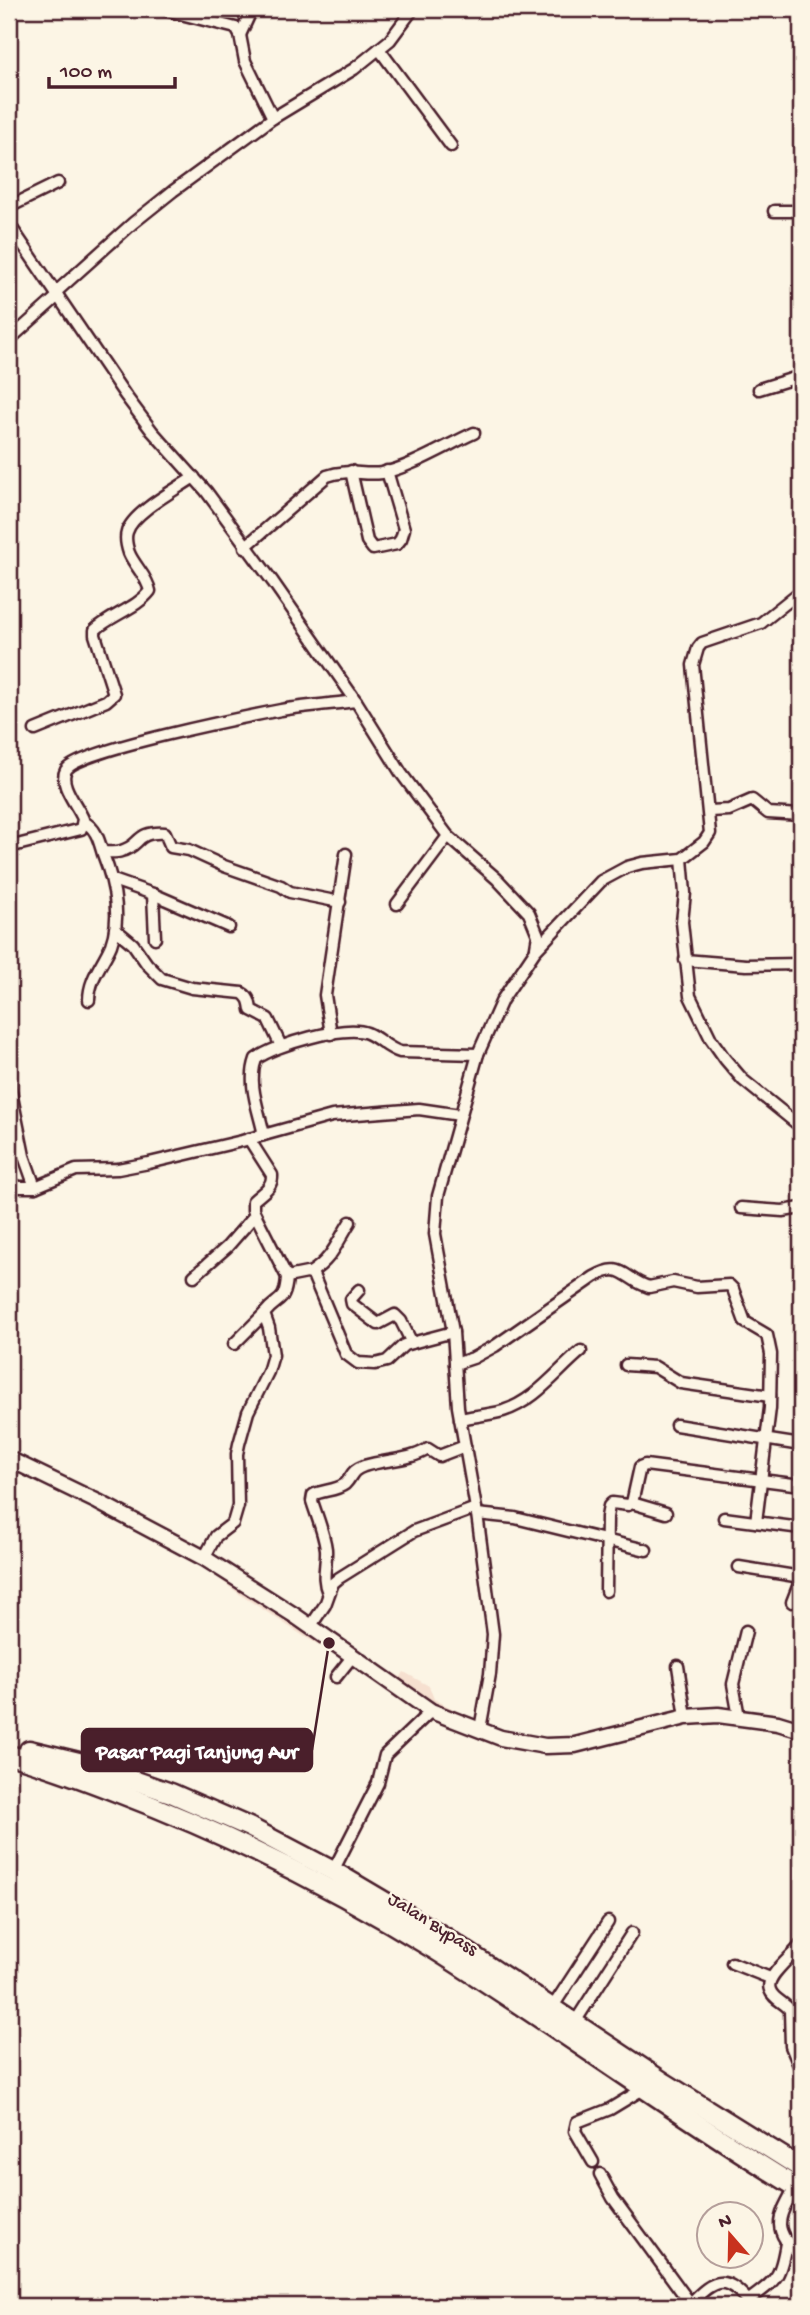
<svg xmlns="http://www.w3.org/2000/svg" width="810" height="2315" font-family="'Gochi Hand',sans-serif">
<rect width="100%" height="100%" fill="#fcf5e5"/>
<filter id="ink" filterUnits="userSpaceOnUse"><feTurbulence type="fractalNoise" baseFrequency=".0143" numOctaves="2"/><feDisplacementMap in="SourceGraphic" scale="14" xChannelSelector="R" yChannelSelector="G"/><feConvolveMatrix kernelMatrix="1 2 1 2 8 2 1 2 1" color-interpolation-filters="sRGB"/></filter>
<g filter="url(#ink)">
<path fill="#f6e0d0" d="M 223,1558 L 269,1591 L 296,1605 L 315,1623 L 372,1663 L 401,1677 L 404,1672 L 429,1686 L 434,1699 L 459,1712 L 458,1726 L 440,1723 L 408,1700 L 401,1700 L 363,1669 L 305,1637 L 242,1596 L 211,1573 Z"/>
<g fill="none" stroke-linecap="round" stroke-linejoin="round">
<g stroke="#4a1f2b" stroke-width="15">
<g id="street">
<path d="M 161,9 L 236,28 L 240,35 L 245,61 L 273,118"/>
<path d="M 240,35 L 252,9"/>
<path d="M 379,49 L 451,146"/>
<path d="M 9,207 L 58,183"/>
<path d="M 774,211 L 801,211"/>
<path d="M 9,224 L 125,395 L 152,431 L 206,491 L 273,582 L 356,701 L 401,773 L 448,836 L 497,879 L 529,913 L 538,935 L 536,947"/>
<path d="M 56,292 L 133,223 L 173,191 L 273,118 L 354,69 L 390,40 L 413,9"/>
<path d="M 9,340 L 58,296"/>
<path d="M 759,389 L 801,376"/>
<path d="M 351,471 L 367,541 L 373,549 L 397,544 L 401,539 L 404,529 L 387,471"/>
<path d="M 245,547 L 327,476 C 348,468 362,476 382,473 C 410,468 447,445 474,433"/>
<path d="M 35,730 L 106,701 L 114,694 L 95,635 L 95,630 C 111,615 137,608 150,591 C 147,576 135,567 129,553 C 127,547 125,538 127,532 C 133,512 177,489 194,477"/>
<path d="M 709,811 L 729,810 L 752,800 L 768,813 L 801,815"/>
<path d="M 84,822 C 97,829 99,841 103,854 C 114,882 122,915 111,945 C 103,964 89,978 89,1000"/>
<path d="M 9,847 L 81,829 L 83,819 C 78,806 58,784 66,770 C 78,750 250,716 281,710 C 306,706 331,704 356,701"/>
<path d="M 103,852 C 109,852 116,853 121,851 C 142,846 134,831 165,833 L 171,847 L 189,850 L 224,866 L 281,886 L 290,892 L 340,902"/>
<path d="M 682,859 L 685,893 L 682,922 L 690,996 L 711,1039 L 725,1059 L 743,1080 L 801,1127"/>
<path d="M 113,880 L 153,894 L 229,927"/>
<path d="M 153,894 L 155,938"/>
<path d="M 397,904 L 448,836"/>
<path d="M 115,929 L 133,944 L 147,964 L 162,979 L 192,988 L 242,993 C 249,997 250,1002 251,1010 L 268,1019 L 281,1046"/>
<path d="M 685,960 L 746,965 L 801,964"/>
<path d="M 331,1034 L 325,995 L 346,854"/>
<path d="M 9,1036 L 10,1087 L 24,1156 L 35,1187"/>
<path d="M 264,1135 C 259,1110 247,1084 256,1059 C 274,1045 346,1024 367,1033 C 379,1038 387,1048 400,1052 L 478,1054"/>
<path d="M 9,1182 L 19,1187 L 35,1187 L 76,1170 L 118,1169 L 149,1163 L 242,1141 L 332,1116 L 419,1109 L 460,1115"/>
<path d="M 741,1208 L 783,1211 L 801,1208"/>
<path d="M 310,1273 C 333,1258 336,1244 350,1222"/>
<path d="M 194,1276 L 227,1247 L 255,1215"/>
<path d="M 287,1277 L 307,1273 L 313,1275 L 346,1354 L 358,1363 L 375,1364 L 387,1361 L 404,1345 L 453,1332"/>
<path d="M 359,1290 L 351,1299 L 352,1304 L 378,1324 L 395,1315 L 401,1321 L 412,1343"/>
<path d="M 234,1344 L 264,1314"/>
<path d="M 455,1364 L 473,1358 L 495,1346 L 594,1277 C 623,1260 623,1279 649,1287 L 673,1282 L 697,1287 L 729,1285 L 733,1289 L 745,1322 L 767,1335 L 771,1354 L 770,1408 L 756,1522"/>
<path d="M 626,1365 L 655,1367 L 681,1383 L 770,1396"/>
<path d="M 460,1419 C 474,1416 489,1415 503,1411 C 535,1401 556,1372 581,1351"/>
<path d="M 676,1425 L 801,1445"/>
<path d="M 632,1503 L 666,1513"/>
<path d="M 477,1514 L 515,1518 L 646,1550"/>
<path d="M 724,1518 L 801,1528"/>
<path d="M 204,1558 L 216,1536 L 233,1523 L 238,1506 L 237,1454 L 239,1444 L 248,1412 L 268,1372 L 273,1355 L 269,1328 L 264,1314 C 278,1296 285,1305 287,1277 L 253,1210 L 253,1201 C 261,1193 273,1188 272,1175 L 249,1139"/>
<path d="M 739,1567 L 801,1577"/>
<path d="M 606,1591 L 607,1517 L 609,1506 L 612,1503 L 628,1505 L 632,1503 L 640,1467 L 645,1465 L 801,1485"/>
<path d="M 328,1593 C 321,1577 327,1565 326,1549 C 324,1533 317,1517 312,1501 L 313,1495 C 322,1490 336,1491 345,1484 C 353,1476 350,1471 364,1466 C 386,1459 409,1461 428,1449 L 439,1456 L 465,1446"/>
<path d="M 792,1602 L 801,1579"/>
<path d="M 310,1627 L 325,1605 L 333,1583 L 339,1578 L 414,1531 L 476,1508"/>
<path d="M 678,1666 L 686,1717"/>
<path d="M 336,1677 L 352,1657"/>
<path d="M 739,1717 L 733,1684 L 746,1631"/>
<path d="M 480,1729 L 490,1674 L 493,1634 L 477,1514 L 458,1407 L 453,1332 L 435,1234 L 438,1196 L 478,1054 L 502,1000 L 535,951 L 601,881 L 627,867 L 642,863 L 682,859 L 704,842 L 710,833 L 693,665 L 698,648 L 702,643 L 761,623 L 801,591"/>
<path d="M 333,1871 L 378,1783 L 385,1755 L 431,1711"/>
<path d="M 801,1944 C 794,1956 764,1976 770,1990 C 773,1999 784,2002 790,2010 L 791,2046 L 801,2070"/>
<path d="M 732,1963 L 770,1978"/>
<path d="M 552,2008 L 608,1922"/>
<path d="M 575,2022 L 632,1933"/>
<path d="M 593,2162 L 575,2131 L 577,2122 L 610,2109 L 643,2089"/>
<path d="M 600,2174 L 613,2198 L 690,2303"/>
<path d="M 795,2187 C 777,2220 771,2229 801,2257"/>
<path d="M 748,2301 C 777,2279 780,2279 786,2243"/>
<path d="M 688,2306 C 717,2275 726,2275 753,2306"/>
<path d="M 797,2306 L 801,2303"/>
</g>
</g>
<g stroke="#4a1f2b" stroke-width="19">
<path id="secondary" d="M 9,1459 L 98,1502 L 204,1558 L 294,1615 L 431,1711 L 501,1738 L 545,1746 L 575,1745 L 686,1717 L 718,1715 L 778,1723 L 801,1730"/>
</g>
<g stroke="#4a1f2b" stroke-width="23">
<g id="highway">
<path d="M 29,1750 L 87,1764 L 171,1793 L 249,1827 L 333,1871 L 448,1939 L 665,2083 L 801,2168"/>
<path d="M 9,1755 C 46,1765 83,1779 119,1793 C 230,1835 337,1889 437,1951 C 560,2028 677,2115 801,2190"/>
</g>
</g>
<use href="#street" stroke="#fcf5e5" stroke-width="10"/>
<use href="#secondary" stroke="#fcf5e5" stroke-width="14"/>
<use href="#highway" stroke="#fcf5e5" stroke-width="18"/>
</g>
</g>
<g text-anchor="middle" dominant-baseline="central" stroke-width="5" stroke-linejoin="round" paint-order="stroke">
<g font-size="19" fill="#4a1f2b" stroke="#fcf5e5">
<text transform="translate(432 1925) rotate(32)">Jalan Bypass</text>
</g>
</g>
<path fill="none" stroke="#4a1f2b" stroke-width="2.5" d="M329 1643L312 1750"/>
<circle fill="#4a1f2b" stroke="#fcf5e5" stroke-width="2.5" cx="329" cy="1643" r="7"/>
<rect fill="#4a1f2b" stroke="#4a1f2b" stroke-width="2.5" x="82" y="1729" width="230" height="42" rx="7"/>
<g font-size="21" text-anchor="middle" font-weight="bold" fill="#fff">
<text x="197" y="1758">Pasar Pagi Tanjung Aur</text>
</g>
<rect width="810" height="2315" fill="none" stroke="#fcf5e5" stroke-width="35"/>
<rect x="18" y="18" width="775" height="2280" fill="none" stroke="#4a1f2b" stroke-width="2.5" filter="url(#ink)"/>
<g transform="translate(730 2235) rotate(340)"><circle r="33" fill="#fcf5e5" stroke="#b59f9b" stroke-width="2"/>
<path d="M0-5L12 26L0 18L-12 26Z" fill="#c8321e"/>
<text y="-10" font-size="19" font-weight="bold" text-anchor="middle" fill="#4a1f2b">N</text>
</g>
<path d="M49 77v10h126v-10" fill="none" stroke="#4a1f2b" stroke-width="3.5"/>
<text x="60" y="77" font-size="21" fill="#4a1f2b" stroke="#fcf5e5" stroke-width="5" paint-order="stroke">100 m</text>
</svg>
